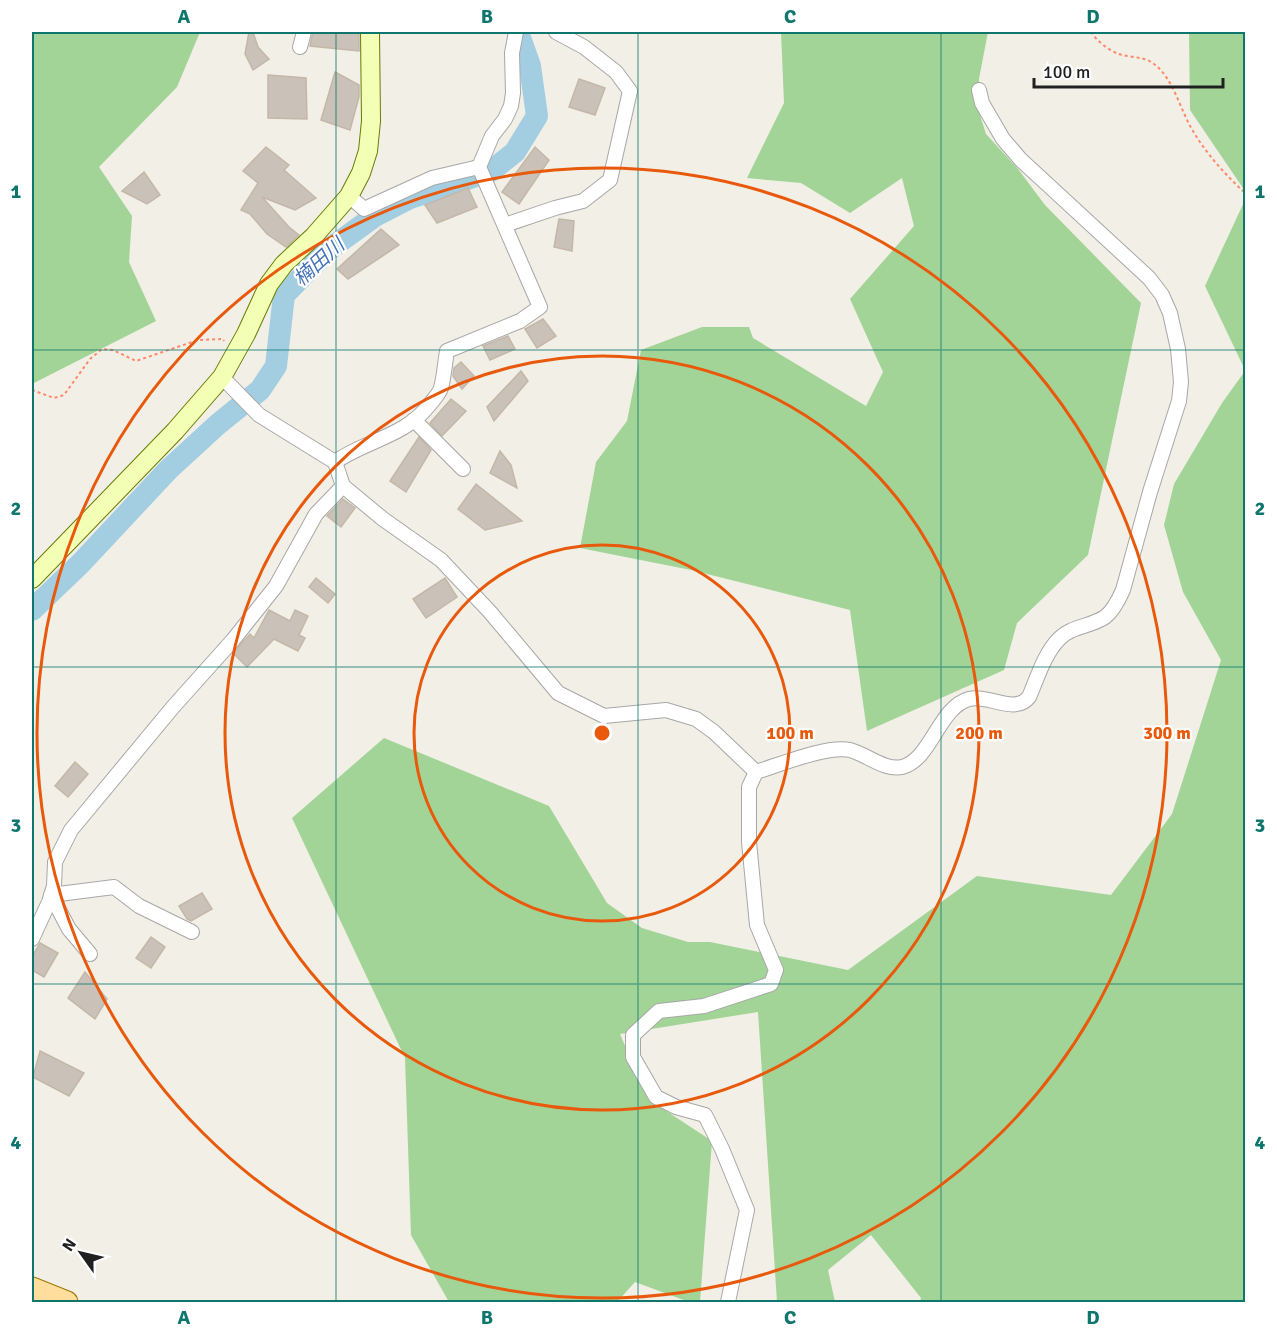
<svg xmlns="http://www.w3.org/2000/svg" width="1277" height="1334" font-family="Signika,'Noto Sans JP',sans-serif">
<rect width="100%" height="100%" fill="#f1efe6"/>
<g fill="#a3d497">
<path d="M 32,32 L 200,32 L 177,87 L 99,167 L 132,216 L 129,262 L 156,321 L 32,384 Z"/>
<path d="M 781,32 L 988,32 L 979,79 L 979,112 L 986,134 L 1018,169 L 1045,205 L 1141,303 L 1088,555 L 1017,623 L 1004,670 L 867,731 L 850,610 L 691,570 L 580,548 L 596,462 L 627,421 L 641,350 L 702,327 L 749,327 L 753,338 L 866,406 L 883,372 L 850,299 L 914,226 L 902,178 L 850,213 L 801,183 L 747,178 L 784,103 Z"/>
<path d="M 1189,32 L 1245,32 L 1245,191 L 1190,110 Z"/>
<path d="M 1245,200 L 1246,370 L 1245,370 L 1205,286 Z"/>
<path d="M 1245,371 L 1245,1302 L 920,1302 L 921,1298 L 871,1235 L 828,1270 L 835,1302 L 777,1302 L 758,1012 L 620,1034 L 648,1099 L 712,1141 L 700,1302 L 689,1302 L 635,1282 L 617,1302 L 449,1302 L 411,1235 L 405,1058 L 292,818 L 384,738 L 549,806 L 607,903 L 642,928 L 688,942 L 710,942 L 848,970 L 977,876 L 1111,895 L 1172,814 L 1221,660 L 1183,592 L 1164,525 L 1174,484 L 1222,403 Z"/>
</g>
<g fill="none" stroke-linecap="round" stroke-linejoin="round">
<path stroke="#a3cee2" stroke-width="22" d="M 32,610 L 81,563 L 168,470 L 217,425 L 260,390 L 276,366 L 284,295 L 328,250 L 375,216 L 410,198 L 491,171 L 515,152 L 537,116 L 530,66 L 518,32"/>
</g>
<g fill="#cac2b8" stroke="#c4b7a7" stroke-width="1.5">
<path d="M 249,32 L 253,32 L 258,47 L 269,59 L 253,70 L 245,54 Z"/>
<path d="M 313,32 L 359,32 L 359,51 L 310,46 Z"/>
<path d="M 335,72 L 359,85 L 359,97 L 350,130 L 321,120 Z"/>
<path d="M 268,75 L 306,78 L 307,119 L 268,118 Z"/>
<path d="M 579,79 L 605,88 L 595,115 L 569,107 Z"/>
<path d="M 266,147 L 289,165 L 284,170 L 316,198 L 295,210 L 262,197 L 289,227 L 299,235 L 286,247 L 267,234 L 250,214 L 241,210 L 258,183 L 243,171 Z"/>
<path d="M 535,147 L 549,160 L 519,204 L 502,192 Z"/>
<path d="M 144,172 L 160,195 L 147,204 L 122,191 Z"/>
<path d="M 468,188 L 477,207 L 437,223 L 425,205 Z"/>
<path d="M 559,219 L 574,221 L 572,251 L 554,247 Z"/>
<path d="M 381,229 L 399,245 L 348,279 L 337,269 Z"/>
<path d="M 543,319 L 556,336 L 537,348 L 525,329 Z"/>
<path d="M 508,336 L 515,349 L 490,360 L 483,346 Z"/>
<path d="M 461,362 L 474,376 L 462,389 L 453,376 L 454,368 Z"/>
<path d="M 521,371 L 528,381 L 494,421 L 487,407 Z"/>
<path d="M 451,399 L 466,411 L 442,436 L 430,423 Z"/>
<path d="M 419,437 L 431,450 L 406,492 L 390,481 Z"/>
<path d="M 500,451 L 511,465 L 517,488 L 490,473 Z"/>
<path d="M 476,484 L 522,521 L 485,530 L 458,509 Z"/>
<path d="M 343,499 L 355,508 L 341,527 L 327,516 Z"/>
<path d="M 316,578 L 335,594 L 328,603 L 309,587 Z"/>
<path d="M 445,578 L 457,597 L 426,618 L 413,599 Z"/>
<path d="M 269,610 L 290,621 L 295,610 L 308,616 L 299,635 L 305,638 L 298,651 L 274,639 L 247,667 L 233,653 L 250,634 L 254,638 Z"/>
<path d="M 75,762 L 88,774 L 68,797 L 55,786 Z"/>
<path d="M 202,893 L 212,909 L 191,921 L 187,919 L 179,906 Z"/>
<path d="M 151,937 L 165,947 L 151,968 L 136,958 Z"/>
<path d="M 40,943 L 58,953 L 44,977 L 32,970 L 32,957 Z"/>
<path d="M 85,972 L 107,999 L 95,1019 L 68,998 Z"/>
<path d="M 40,1051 L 84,1073 L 69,1096 L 33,1077 Z"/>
</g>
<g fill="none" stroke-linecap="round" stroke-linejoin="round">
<g stroke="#a7a7a7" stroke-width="16">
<g id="street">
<path d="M 300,47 L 304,32"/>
<path d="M 349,196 L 364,209 L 432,178 L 479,167"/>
<path d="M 505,225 L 555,208 L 583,201 L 610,180 L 630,91 L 616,72 L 584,47 L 556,32"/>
<path d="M 222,377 L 259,415 L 335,462 L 343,486 L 383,519 L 441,560 L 490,612 L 558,693 L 604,716 L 666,710 L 696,719 L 714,732 L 756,772"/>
<path d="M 414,420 L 463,469"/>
<path d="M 335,462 C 366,440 405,437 430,404 C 434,399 439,394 441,388 C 444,377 445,363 447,351 L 520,321 L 540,307 L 479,167 L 492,136 L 505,119 L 511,106 L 513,93 L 512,53 L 516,32"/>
<path d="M 32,939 L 49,902 L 54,886 L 55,862 L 71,830 L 173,707 L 233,640 L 276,586 L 316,514 L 343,486"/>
<path d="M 90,954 L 69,929 L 51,895 L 114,887 L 139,906 L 192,932"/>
<path d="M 728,1302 L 747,1210 L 722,1149 L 705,1115 L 676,1107 L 656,1097 L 633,1057 L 633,1035 L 659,1011 L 704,1006 L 771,984 L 776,970 L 757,925 L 749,842 L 749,787 L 756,772 C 779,765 827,745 850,750 C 866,754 885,771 902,767 C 931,760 939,707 969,699 C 988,694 1015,715 1029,697 C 1037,679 1044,654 1059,639 C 1071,626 1090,627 1105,617 C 1113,611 1119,599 1123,590 L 1150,492 L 1179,401 L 1181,382 L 1178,349 L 1170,313 L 1162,295 L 1149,278 L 1021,160 L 1003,139 L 982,103 L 979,90"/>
</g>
</g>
<g stroke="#647e00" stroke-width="20">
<path id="secondary" d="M 32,579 L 175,431 L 222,377 L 246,334 L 269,284 L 284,264 L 314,236 L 349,196 L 361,173 L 368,151 L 371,121 L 370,32"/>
</g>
<g stroke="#9c7700" stroke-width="23">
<path id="primary" d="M 32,1288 L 67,1302"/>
</g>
<g stroke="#ff8769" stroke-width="2" stroke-dasharray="3 3" stroke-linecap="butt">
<path d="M 1091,32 C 1096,40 1109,51 1119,54 C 1131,58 1144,56 1154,64 C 1174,79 1180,110 1193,131 C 1207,155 1226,175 1246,194"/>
<path d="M 32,390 L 54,398 L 64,395 L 90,359 L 102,349 L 113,350 L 136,361 L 198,340 L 223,339 L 224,341"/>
</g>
<use href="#street" stroke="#fff" stroke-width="14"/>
<use href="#secondary" stroke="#f4ffb6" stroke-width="18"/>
<use href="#primary" stroke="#ffde9d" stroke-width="21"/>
</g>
<path fill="none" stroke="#0f766e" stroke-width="1.5" stroke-opacity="0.55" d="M 336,32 L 336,1302M 638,32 L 638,1302M 941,32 L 941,1302M 32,350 L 1246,350M 32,667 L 1246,667M 32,984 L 1246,984"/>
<g fill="none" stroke="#e8590c" stroke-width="3">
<circle cx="602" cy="733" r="188"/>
<circle cx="602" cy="733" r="377"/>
<circle cx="602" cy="733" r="565"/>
</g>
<g text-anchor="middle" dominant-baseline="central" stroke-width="4.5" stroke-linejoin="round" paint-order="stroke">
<g font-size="20" font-style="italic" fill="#4373b9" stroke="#fff">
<text transform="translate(319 262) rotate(-42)">楠田川</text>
</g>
</g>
<circle cx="602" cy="733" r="9" fill="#e8590c" stroke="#fff" stroke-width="3"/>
<g font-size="18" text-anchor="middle" font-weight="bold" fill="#e8590c" stroke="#fff" stroke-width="4.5" stroke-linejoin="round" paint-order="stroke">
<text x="790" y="739">100 m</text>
<text x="979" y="739">200 m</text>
<text x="1167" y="739">300 m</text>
</g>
<rect width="1277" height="1334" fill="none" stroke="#ffffff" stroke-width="66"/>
<g transform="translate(81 1253) rotate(304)" stroke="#ffffff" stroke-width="4.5" paint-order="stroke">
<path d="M0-4.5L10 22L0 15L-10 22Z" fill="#202020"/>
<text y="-9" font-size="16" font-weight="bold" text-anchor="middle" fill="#202020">N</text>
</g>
<path d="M1034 78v9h189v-9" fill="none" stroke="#202020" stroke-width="3"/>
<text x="1043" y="78" font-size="18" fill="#202020" stroke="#ffffff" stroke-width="4.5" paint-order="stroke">100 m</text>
<rect x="33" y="33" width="1211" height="1268" fill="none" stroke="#0f766e" stroke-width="2"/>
<g font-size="20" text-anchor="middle" font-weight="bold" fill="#0f766e">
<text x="184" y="23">A</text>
<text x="487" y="23">B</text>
<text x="790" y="23">C</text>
<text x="1093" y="23">D</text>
<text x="16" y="198">1</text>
<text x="1260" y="198">1</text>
<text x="16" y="515">2</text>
<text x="1260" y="515">2</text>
<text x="16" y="832">3</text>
<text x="1260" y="832">3</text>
<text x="16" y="1149">4</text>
<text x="1260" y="1149">4</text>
<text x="184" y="1324">A</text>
<text x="487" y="1324">B</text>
<text x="790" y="1324">C</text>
<text x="1093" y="1324">D</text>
</g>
</svg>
